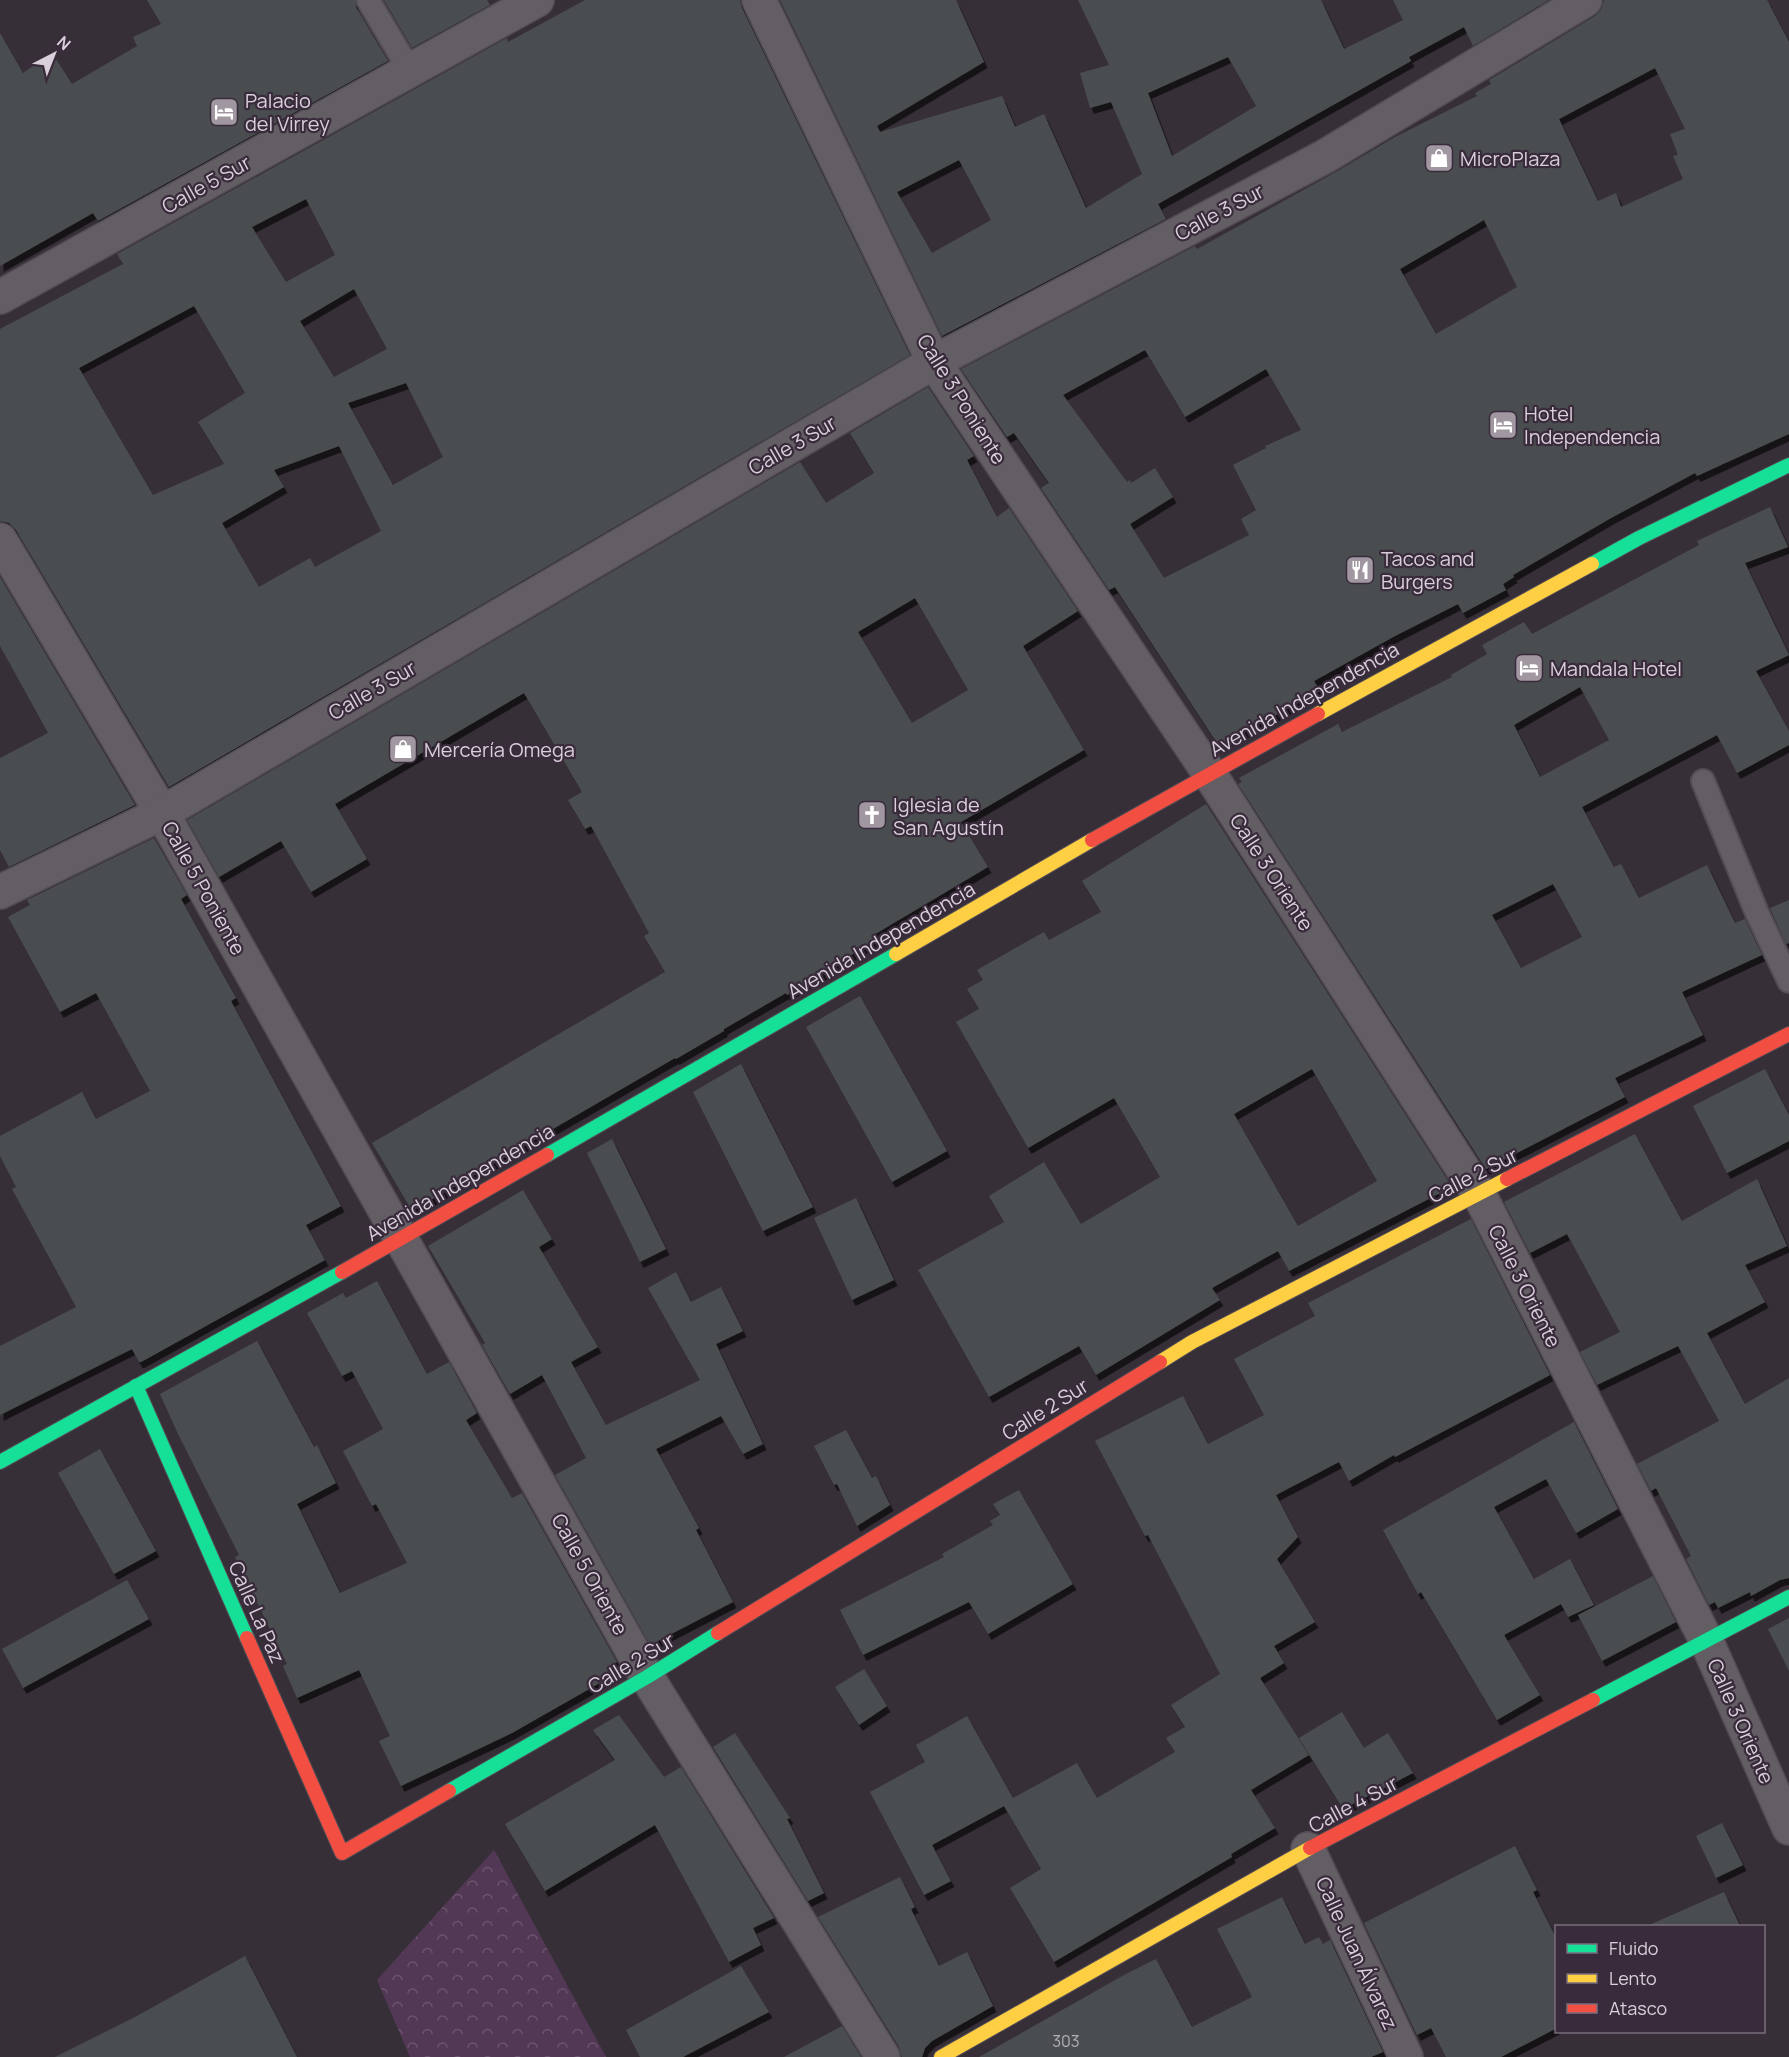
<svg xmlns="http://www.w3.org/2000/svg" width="1789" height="2057" font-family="Manrope,sans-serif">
<defs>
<pattern id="forest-crowns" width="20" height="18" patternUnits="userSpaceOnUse" patternTransform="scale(1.5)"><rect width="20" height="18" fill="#533856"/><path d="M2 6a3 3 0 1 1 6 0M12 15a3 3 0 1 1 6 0" fill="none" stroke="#6b546e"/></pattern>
<filter id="shadow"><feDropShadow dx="3.5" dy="6" stdDeviation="0" flood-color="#0009"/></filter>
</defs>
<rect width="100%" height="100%" fill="#372f38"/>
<path fill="url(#forest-crowns)" d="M 494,1850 L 606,2057 L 410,2057 L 377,1980 Z"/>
<g fill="#4a4d4f" fill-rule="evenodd" filter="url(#shadow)">
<path d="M 147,0 L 355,0 L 356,7 L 388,61 L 98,221 L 93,213 L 0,266 L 0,33 L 23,73 L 52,53 L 72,84 L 137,46 L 133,37 L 161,24 Z"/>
<path d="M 384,0 L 487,0 L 490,5 L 412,48 Z"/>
<path d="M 585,0 L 740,0 L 742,8 L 910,355 L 169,787 L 16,530 L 9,523 L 0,521 L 0,329 L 123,264 L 117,254 L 507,38 L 508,42 ZM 306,199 L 335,255 L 286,282 L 252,227 ZM 354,289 L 387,349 L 334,377 L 300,321 ZM 194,306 L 245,393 L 198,422 L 224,464 L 153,495 L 79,368 ZM 406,383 L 443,457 L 393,485 L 348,403 ZM 339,446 L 381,531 L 315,567 L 310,558 L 259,587 L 222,523 L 284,487 L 274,470 Z"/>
<path d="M 780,0 L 956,0 L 984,62 L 877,126 L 880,132 L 1002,96 L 1015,127 L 1044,114 L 1086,208 L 1142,174 L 1111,102 L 1090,108 L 1080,73 L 1109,65 L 1078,0 L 1321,0 L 1344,49 L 1403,20 L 1393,0 L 1549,0 L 1473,46 L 1464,27 L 1409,57 L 1411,61 L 1158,204 L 1166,219 L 942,336 ZM 1228,57 L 1256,106 L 1172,156 L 1148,93 ZM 959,160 L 991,220 L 932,253 L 897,192 Z"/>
<path d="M 1604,0 L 1767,0 L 1789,42 L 1789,434 L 1697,476 L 1695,473 L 1611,518 L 1513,575 L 1514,577 L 1503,584 L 1506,590 L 1463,613 L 1458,604 L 1395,636 L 1314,681 L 1320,691 L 1219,746 L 1115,587 L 1109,590 L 1041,488 L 1049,483 L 1014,433 L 1007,437 L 961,369 L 1195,246 L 1197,249 L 1334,173 L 1395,137 L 1477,96 L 1475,93 L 1491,84 L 1489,80 L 1595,16 L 1601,10 ZM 1655,68 L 1685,129 L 1670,134 L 1678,155 L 1673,156 L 1683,179 L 1621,207 L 1616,193 L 1598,201 L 1559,119 ZM 1484,220 L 1517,287 L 1436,334 L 1400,269 ZM 1145,350 L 1185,417 L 1266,369 L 1301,430 L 1265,446 L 1266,448 L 1233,465 L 1256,510 L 1241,519 L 1249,535 L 1164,578 L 1130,524 L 1173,497 L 1155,468 L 1131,483 L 1130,480 L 1127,482 L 1063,395 Z"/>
<path d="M 928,387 L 974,456 L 967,460 L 997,517 L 1009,508 L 1078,611 L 1023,646 L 1084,750 L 961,822 L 988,867 L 872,936 L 875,941 L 841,961 L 842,963 L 787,995 L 786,993 L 724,1029 L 724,1031 L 676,1059 L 675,1058 L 412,1211 L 372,1143 L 665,972 L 644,936 L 649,933 L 591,826 L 585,829 L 568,800 L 582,792 L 524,693 L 335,804 L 367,859 L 311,892 L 281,841 L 219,877 L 187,820 L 800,462 L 826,503 L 874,473 L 850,433 ZM 915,598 L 968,690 L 912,723 L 858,632 Z"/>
<path d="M 1770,507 L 1788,547 L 1745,563 L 1789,655 L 1756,671 L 1789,731 L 1789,745 L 1737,773 L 1717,735 L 1582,807 L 1614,867 L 1621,864 L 1639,898 L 1707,865 L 1735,923 L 1745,919 L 1762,955 L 1682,992 L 1703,1035 L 1615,1078 L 1625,1097 L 1486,1169 L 1238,784 L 1242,782 L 1239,778 L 1338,724 L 1342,732 L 1452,677 L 1451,675 L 1487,654 L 1482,645 L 1524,622 L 1532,634 L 1699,545 L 1697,541 ZM 1580,687 L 1609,740 L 1540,777 L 1514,725 ZM 1553,884 L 1582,937 L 1521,968 L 1492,915 Z"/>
<path d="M 0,577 L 135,805 L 9,867 L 0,850 L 0,758 L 48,733 L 0,646 Z"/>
<path d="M 1206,804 L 1452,1187 L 1289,1271 L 1278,1251 L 1212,1288 L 1220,1300 L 1096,1375 L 1079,1346 L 989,1397 L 918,1270 L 1004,1222 L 989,1196 L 1044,1162 L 1081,1224 L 1160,1177 L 1114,1098 L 1028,1148 L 956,1022 L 979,1009 L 967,989 L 983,980 L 977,970 L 1019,946 L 1044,932 L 1049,940 L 1101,912 L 1082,881 ZM 1312,1069 L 1377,1181 L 1298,1226 L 1234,1114 Z"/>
<path d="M 154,838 L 187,895 L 181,899 L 236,998 L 231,1001 L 341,1206 L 306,1225 L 325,1260 L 141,1362 L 139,1362 L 132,1349 L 0,1415 L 0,1346 L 76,1307 L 12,1189 L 16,1187 L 0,1156 L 0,1136 L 82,1092 L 96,1119 L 150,1091 L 96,993 L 60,1012 L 8,917 L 30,905 L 27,900 Z"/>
<path d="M 1789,900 L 1789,943 L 1786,944 L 1770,908 Z"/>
<path d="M 860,996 L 947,1151 L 892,1182 L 806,1027 Z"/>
<path d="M 741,1064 L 813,1207 L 763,1231 L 693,1092 Z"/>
<path d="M 1765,1069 L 1789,1115 L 1789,1141 L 1727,1173 L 1693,1106 Z"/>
<path d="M 1635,1134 L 1682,1221 L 1757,1179 L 1787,1246 L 1745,1265 L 1765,1302 L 1707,1333 L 1745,1404 L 1789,1378 L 1789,1578 L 1780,1580 L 1751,1596 L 1750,1592 L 1718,1608 L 1715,1602 L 1709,1605 L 1686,1559 L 1691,1556 L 1656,1488 L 1651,1491 L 1637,1464 L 1719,1421 L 1678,1346 L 1597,1385 L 1580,1352 L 1620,1332 L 1567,1234 L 1530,1253 L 1504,1202 Z"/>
<path d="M 612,1139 L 666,1249 L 640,1262 L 587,1153 Z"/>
<path d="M 523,1190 L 552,1239 L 539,1247 L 598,1347 L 571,1362 L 606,1425 L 700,1380 L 648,1288 L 676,1272 L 691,1302 L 721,1287 L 743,1331 L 716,1344 L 763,1444 L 743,1454 L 721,1416 L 656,1449 L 699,1528 L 696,1530 L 733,1602 L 650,1645 L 555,1475 L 586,1458 L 542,1375 L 510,1394 L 482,1345 L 485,1343 L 428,1246 Z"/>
<path d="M 856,1198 L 894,1280 L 852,1300 L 814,1218 Z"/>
<path d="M 1471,1219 L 1550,1375 L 1395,1457 L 1394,1455 L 1349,1481 L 1339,1462 L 1276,1495 L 1298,1537 L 1277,1559 L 1315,1622 L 1274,1646 L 1284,1663 L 1260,1678 L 1309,1755 L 1251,1790 L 1275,1828 L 1231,1854 L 1232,1857 L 1054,1962 L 1010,1888 L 1041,1869 L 1004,1806 L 932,1845 L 951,1881 L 924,1895 L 870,1792 L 925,1762 L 916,1745 L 967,1716 L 1013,1798 L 1077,1763 L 1097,1798 L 1175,1752 L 1166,1738 L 1185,1727 L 1171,1705 L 1220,1674 L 1148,1535 L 1145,1536 L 1095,1441 L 1183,1396 L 1208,1444 L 1264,1415 L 1234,1359 L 1315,1316 L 1308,1303 Z"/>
<path d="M 377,1281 L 427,1374 L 449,1362 L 477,1413 L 466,1420 L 512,1498 L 522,1493 L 617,1662 L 607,1667 L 612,1676 L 512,1733 L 401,1786 L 379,1741 L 390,1736 L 359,1670 L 297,1698 L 283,1666 L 287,1664 L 235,1557 L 239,1555 L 177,1432 L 160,1394 L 257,1341 L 314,1447 L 317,1445 L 336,1483 L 297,1504 L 340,1593 L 407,1563 L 376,1504 L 372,1506 L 343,1451 L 383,1429 L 352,1371 L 342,1376 L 307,1313 L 343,1293 L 346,1298 Z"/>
<path d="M 1574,1422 L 1618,1509 L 1576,1533 L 1546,1479 L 1494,1507 L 1534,1579 L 1570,1559 L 1594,1605 L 1568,1617 L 1561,1604 L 1504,1635 L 1540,1695 L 1497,1720 L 1421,1592 L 1418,1594 L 1383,1530 Z"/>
<path d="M 846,1430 L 872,1478 L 876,1476 L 890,1505 L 857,1526 L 837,1484 L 834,1485 L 814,1446 Z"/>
<path d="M 100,1449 L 156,1551 L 114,1574 L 58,1473 Z"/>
<path d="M 1019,1490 L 1073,1584 L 988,1634 L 969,1602 L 863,1655 L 840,1610 L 944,1557 L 942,1554 L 993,1525 L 990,1521 L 1000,1515 L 993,1504 Z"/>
<path d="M 1653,1576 L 1676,1622 L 1602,1661 L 1578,1615 Z"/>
<path d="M 127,1580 L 149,1619 L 23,1688 L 2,1649 Z"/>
<path d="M 1789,1618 L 1789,1671 L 1768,1629 Z"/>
<path d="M 864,1669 L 887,1706 L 859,1725 L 835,1687 Z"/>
<path d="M 1342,1712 L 1364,1748 L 1388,1733 L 1413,1773 L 1343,1809 L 1299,1738 Z"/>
<path d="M 619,1715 L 664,1777 L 681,1767 L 774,1918 L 753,1928 L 761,1945 L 729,1962 L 655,1825 L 545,1891 L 505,1824 L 615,1760 L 593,1730 Z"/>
<path d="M 735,1733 L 790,1818 L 787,1819 L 824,1893 L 808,1901 L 713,1747 Z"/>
<path d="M 1722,1823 L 1743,1865 L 1716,1878 L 1696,1836 Z"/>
<path d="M 1515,1846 L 1537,1890 L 1533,1892 L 1557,1940 L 1557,2028 L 1501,2057 L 1446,2057 L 1431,2028 L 1417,2035 L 1364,1923 Z"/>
<path d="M 900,1877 L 915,1907 L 911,1909 L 939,1966 L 967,1952 L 993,2006 L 932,2041 L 925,2048 L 922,2057 L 902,2057 L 899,2047 L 818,1917 Z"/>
<path d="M 1724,1892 L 1740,1926 L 1647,1926 Z"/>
<path d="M 1282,1897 L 1305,1944 L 1319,1937 L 1323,1944 L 1330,1940 L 1383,2052 L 1371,2057 L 979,2057 L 1124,1975 L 1156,1959 L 1192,2027 L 1252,1997 L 1217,1929 Z"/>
<path d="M 245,1956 L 297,2057 L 55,2057 L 135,2017 Z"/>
<path d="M 741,1966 L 769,2012 L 683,2057 L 640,2057 L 626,2030 Z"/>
<path d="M 842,2026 L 861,2057 L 784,2057 Z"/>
</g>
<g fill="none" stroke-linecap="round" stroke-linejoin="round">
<g stroke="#534c54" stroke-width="26">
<g id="lane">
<path d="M 368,0 L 410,71"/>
<path d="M 1703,781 L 1757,913 L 1789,981"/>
</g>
</g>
<g stroke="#534c54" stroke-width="36">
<g id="street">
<path d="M 759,0 L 934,362 L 1209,773 L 1479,1194 L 1706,1640 L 1789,1828"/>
<path d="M 0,297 L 537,0"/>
<path d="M 0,540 L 162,813 L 647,1677 L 883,2057"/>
<path d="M 0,892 L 162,813 L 934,362 L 1324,157 L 1585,0"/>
<path d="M 1308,1849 L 1406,2057"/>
</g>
</g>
<g stroke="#534c54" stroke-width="16">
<g id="fast">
<path d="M 1592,564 L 1639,538 L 1789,465"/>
<path d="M 547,1155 L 896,954"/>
<path d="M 136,1386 L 247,1638"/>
<path d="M 0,1462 L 342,1272"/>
<path d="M 1593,1700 L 1789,1597"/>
<path d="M 449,1791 L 647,1677 L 718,1633"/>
</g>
</g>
<g stroke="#534c54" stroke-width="16">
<g id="slow">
<path d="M 1318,714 L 1592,564"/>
<path d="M 896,954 L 1092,840"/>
<path d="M 1160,1362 L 1192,1342 L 1507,1179"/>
<path d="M 941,2057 L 1310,1848"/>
</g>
</g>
<g stroke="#534c54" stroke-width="16">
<g id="jam">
<path d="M 1092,840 L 1318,714"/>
<path d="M 1507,1179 L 1789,1034"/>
<path d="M 342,1272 L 547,1155"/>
<path d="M 718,1633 L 1160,1362"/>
<path d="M 247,1638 L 342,1853 L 449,1791"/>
<path d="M 1310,1848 L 1593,1700"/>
</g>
</g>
<use href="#lane" stroke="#635d64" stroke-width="22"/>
<use href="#street" stroke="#635d64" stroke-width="33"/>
<use href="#fast" stroke="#16e098" stroke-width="14"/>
<use href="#slow" stroke="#ffcf43" stroke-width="14"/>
<use href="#jam" stroke="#f24e42" stroke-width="14"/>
</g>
<defs>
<g id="hotel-square" transform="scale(1.5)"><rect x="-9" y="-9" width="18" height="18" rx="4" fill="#a097a1" stroke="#3a2b3c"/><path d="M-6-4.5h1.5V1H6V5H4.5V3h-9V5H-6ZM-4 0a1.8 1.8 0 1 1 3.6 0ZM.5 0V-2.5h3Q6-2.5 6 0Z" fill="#fff"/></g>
<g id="shop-square" transform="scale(1.5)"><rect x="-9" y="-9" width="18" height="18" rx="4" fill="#a097a1" stroke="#3a2b3c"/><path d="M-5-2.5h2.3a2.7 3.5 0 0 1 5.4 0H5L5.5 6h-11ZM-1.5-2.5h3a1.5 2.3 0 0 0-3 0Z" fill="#fff"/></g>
<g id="restaurant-square" transform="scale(1.5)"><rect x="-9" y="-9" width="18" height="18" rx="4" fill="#a097a1" stroke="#3a2b3c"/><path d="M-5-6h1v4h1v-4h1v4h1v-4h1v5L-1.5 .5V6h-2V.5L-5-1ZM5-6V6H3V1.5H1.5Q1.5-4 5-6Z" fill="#fff"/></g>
<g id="church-square" transform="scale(1.5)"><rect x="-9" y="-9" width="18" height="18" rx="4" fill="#a097a1" stroke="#3a2b3c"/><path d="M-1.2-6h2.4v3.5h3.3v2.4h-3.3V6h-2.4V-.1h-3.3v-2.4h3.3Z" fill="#fff"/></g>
</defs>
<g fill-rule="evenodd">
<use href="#hotel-square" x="224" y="112"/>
<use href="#shop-square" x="1439" y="158"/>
<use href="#hotel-square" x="1503" y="425"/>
<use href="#restaurant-square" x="1360" y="570"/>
<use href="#hotel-square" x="1529" y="668"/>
<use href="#shop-square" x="403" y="749"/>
<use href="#church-square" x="872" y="815"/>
</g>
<g text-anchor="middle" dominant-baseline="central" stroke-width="4.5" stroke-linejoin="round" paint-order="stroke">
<g font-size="16" fill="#b4aeb7">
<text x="1066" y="2041">303</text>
</g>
<g font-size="20" fill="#d8cfda" stroke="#3a2b3c" text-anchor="start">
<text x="245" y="100">Palacio<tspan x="245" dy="23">del Virrey</tspan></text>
<text x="1460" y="158">MicroPlaza</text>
<text x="1524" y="413">Hotel<tspan x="1524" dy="23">Independencia</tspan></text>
<text x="1381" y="558">Tacos and<tspan x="1381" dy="23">Burgers</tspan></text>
<text x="1550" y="668">Mandala Hotel</text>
<text x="424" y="749">Mercería Omega</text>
<text x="893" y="804">Iglesia de<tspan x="893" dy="23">San Agustín</tspan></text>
</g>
<g font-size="20" fill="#d8cfda" stroke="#3a2b3c">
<text transform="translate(206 184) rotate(-29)">Calle 5 Sur</text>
<text transform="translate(1219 212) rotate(-28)">Calle 3 Sur</text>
<text transform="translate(962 399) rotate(58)">Calle 3 Poniente</text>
<text transform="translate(792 445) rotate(-30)">Calle 3 Sur</text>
<text transform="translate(372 690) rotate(-30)">Calle 3 Sur</text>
<text transform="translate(1304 699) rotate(-29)">Avenida Independencia</text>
<text transform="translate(1272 872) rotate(57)">Calle 3 Oriente</text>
<text transform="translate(204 888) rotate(61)">Calle 5 Poniente</text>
<text transform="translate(881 940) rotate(-30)">Avenida Independencia</text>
<text transform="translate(1473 1175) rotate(-27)">Calle 2 Sur</text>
<text transform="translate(460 1182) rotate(-30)">Avenida Independencia</text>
<text transform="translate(1525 1286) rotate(63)">Calle 3 Oriente</text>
<text transform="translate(1045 1409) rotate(-32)">Calle 2 Sur</text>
<text transform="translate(590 1574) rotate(61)">Calle 5 Oriente</text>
<text transform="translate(257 1612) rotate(66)">Calle La Paz</text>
<text transform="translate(631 1663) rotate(-31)">Calle 2 Sur</text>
<text transform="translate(1741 1721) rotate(66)">Calle 3 Oriente</text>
<text transform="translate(1353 1804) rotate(-28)">Calle 4 Sur</text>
<text transform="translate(1357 1953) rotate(65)">Calle Juan Álvarez</text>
</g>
</g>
<rect x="1555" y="1925" width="210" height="108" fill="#3a2b3c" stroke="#796d7b" stroke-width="1.5"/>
<rect x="1567" y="1944" width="30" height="9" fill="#16e098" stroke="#796d7b" stroke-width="1.5"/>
<text x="1609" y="1955" font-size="18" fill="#d8cfda">Fluido</text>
<rect x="1567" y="1974" width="30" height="9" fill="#ffcf43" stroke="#796d7b" stroke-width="1.5"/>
<text x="1609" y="1985" font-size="18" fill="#d8cfda">Lento</text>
<rect x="1567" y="2004" width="30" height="9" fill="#f24e42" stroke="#796d7b" stroke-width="1.5"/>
<text x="1609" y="2015" font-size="18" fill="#d8cfda">Atasco</text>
<g transform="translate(54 54) rotate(42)" stroke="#3a2b3c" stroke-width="4.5" paint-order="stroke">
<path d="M0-4.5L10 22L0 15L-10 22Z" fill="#d8cfda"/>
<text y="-9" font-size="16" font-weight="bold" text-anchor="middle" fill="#d8cfda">N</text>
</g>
</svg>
